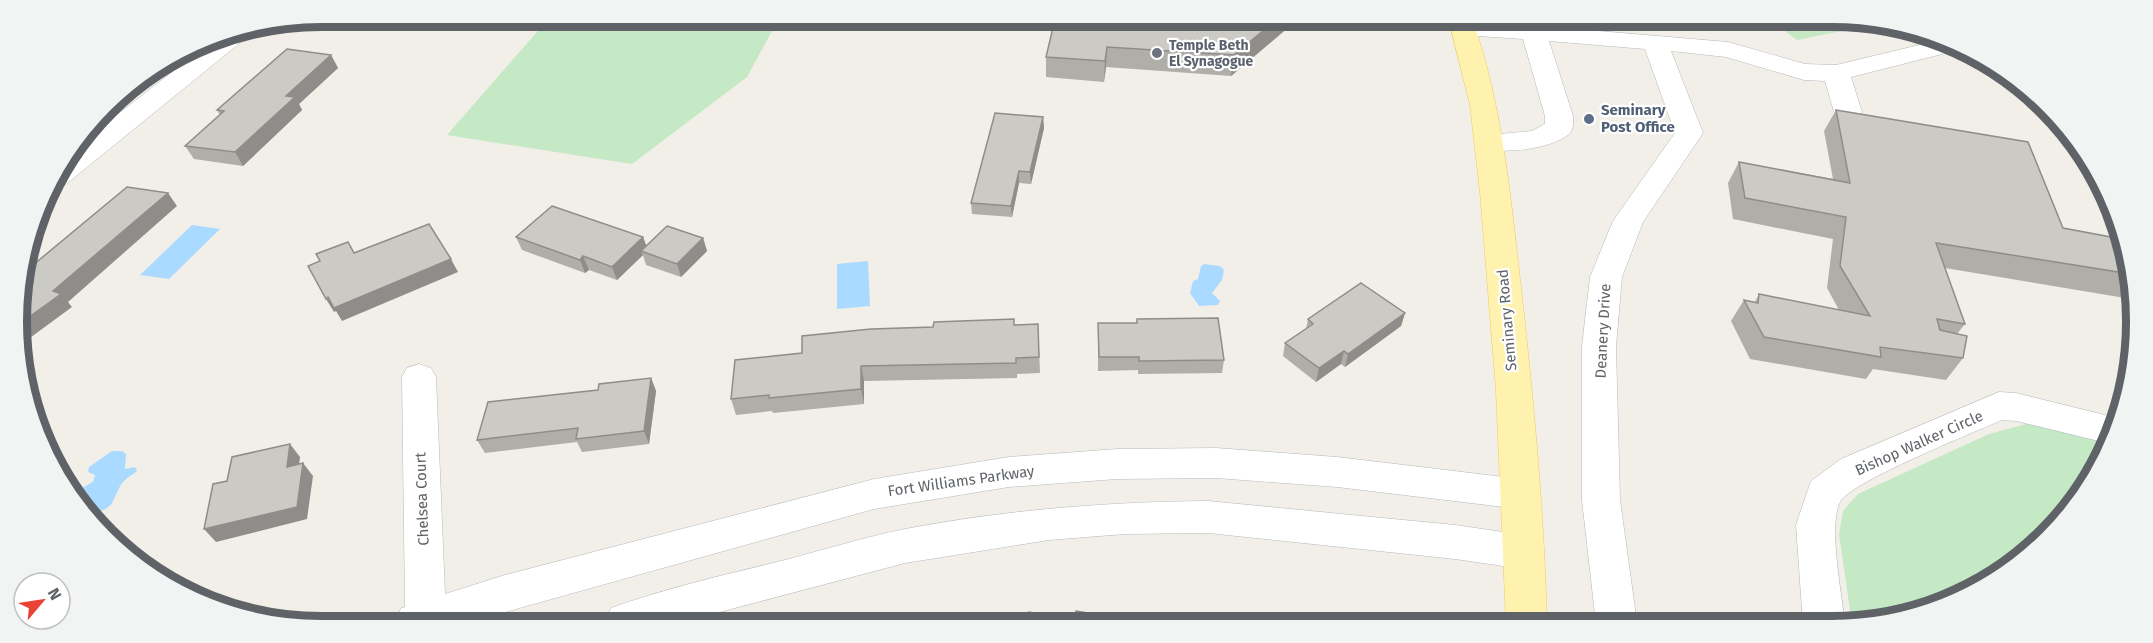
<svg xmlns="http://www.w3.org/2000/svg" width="2153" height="643" font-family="'Fira Sans',sans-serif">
<rect width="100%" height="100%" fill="#f1efe8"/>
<g fill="#c5e8c5">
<path d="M 550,17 L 779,18 L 747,77 L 632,164 L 447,135 Z"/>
<path d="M 1773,22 L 1886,22 L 1797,40 Z"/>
<path d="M 2030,423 L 2109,438 L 2095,474 L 2033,551 L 1949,603 L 1871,624 L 1852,624 L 1839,534 L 1843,511 L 1858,494 L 1989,434 Z"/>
</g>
<g fill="#aadaff">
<path d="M 192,225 L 220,229 L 169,279 L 140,275 Z"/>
<path d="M 868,261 L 870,306 L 837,309 L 837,264 Z"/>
<path d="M 1204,264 L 1220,266 L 1224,270 L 1222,280 L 1212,293 L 1220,301 L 1218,305 L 1199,306 L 1190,293 L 1193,281 L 1198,279 L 1201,266 Z"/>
<path d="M 112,451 L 122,451 L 126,454 L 125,469 L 135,467 L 137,471 C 133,475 129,476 125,480 C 111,494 119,512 89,512 L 71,494 L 93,482 L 95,475 L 88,472 L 89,467 Z"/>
</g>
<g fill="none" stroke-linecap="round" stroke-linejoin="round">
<g stroke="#b5b8bc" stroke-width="1">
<g id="minor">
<path d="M 1481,21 L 1728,42 L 1805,64 L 1836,65 L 1936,41 L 1958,50 L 1851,77 L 1862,112 L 1858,118 L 1848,120 L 1838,118 L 1834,112 L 1825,81 L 1804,80 L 1726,57 L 1671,51 L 1703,133 L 1643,222 L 1622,277 L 1616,346 L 1620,500 L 1637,623 L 1596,623 L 1582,500 L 1582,346 L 1590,277 L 1613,221 L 1675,133 L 1645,49 L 1549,41 L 1573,116 C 1573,122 1574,129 1569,134 C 1550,150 1502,154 1479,148 L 1475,142 L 1479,136 L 1532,131 L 1545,124 L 1545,116 L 1523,39 L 1463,35 L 1454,32 L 1450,27 L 1458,21 Z"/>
<path d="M 248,31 L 250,33 L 246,38 L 65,185 L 55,187 L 49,186 L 82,142 L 216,38 Z"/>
<path d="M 419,364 L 431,368 L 436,377 L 445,594 L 505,575 L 874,479 L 1009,457 L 1117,449 L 1216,448 L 1337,457 L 1521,479 L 1534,483 L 1540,494 L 1534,505 L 1521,509 L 1337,487 L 1216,478 L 1117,479 L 1009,487 L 874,509 L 473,621 L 396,621 L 401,608 L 405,607 L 402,377 L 407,368 Z"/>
<path d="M 1999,392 L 2016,393 L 2117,418 L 2107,443 L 2016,421 L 2002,420 C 1975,432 1850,482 1840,502 C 1828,526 1842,595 1845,624 L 1803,624 L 1796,525 L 1811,481 L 1841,459 Z"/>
<path d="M 1208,501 L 1455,525 L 1524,535 L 1538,540 L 1544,552 L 1538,564 L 1524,569 L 1455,559 L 1208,533 L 1125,534 L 1049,540 L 905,563 L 686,621 L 605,621 L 611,608 C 664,589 719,576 773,563 C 817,552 861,538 905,529 C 1005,510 1106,502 1208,501 Z"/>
</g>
</g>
<g stroke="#f2c960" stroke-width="1">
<path id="major" d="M 1449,21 L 1473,21 C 1502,105 1510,192 1520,279 C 1533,393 1544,509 1547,623 L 1506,623 L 1496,390 L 1480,192 L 1470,105 Z"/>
</g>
<use href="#minor" fill="#fff" fill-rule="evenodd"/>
<use href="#major" fill="#fff2af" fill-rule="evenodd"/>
</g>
<g fill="#afaea9">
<path d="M 1055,19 L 1297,20 L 1231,76 L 1106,67 L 1104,82 L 1046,77 L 1046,57 Z"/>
<path d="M 331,55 L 338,68 L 299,104 L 302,110 L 243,166 L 194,159 L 185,146 L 220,115 L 217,110 Z"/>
<path d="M 1836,110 L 2063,228 L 2113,242 L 2131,262 L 2131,311 L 2125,298 L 1945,268 L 1965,324 L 1957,334 L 1963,358 L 1946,380 L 1873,369 L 1866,379 L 1750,359 L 1731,321 L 1744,300 L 1755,302 L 1759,294 L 1839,310 L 1827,288 L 1833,239 L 1733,219 L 1728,183 L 1739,162 L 1833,179 L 1824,131 Z"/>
<path d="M 1043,117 L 1044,128 L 1031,184 L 1019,183 L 1012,217 L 972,214 L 971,203 Z"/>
<path d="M 516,237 L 643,237 L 646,246 L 703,238 L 707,251 L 681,277 L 646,265 L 643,255 L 617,280 L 589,270 L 585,273 L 522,250 Z"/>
<path d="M 1405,313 L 1401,326 L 1345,367 L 1341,364 L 1316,382 L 1283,356 L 1285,343 L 1306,329 L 1308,319 Z"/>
<path d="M 1137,319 L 1224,360 L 1222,373 L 1138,374 L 1138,370 L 1098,371 L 1098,323 L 1137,323 Z"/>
<path d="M 1038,324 L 1040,373 L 1017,374 L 1017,378 L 864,381 L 864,404 L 773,413 L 772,411 L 736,415 L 731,399 L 802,353 L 1014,325 Z"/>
<path d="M 651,378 L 656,391 L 649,444 L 582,452 L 577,442 L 485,453 L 477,440 L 598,390 Z"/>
</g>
<g fill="#8f8d8a">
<path d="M 1276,20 L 1297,20 L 1231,76 L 1234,55 Z"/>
<path d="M 1107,47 L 1106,67 L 1104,82 L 1105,61 Z"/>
<path d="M 331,55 L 338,68 L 299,104 L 302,110 L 243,166 L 235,152 L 286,96 Z"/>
<path d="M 1043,117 L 1044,128 L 1031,184 L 1030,172 Z"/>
<path d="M 1019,171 L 1019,183 L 1012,217 L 1011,206 Z"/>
<path d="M 168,193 L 177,206 L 68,302 L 72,307 L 23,343 L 22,322 L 53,291 Z"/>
<path d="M 643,237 L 648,250 L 641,251 L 643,255 L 617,280 L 612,267 Z"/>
<path d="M 703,238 L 707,251 L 681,277 L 677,264 Z"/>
<path d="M 583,256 L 589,270 L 585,273 L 580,260 Z"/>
<path d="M 451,259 L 458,272 L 342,321 L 336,311 L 334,312 L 326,299 Z"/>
<path d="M 1405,313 L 1401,326 L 1345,367 L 1348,354 Z"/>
<path d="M 1344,351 L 1341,364 L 1316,382 L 1319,368 Z"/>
<path d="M 861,366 L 864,381 L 864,404 L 861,389 Z"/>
<path d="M 651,378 L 656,391 L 649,444 L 644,431 Z"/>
<path d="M 290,444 L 300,457 L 297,480 L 287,467 Z"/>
<path d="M 303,463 L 313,476 L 307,519 L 216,542 L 204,529 Z"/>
</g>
<g fill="#cccac5" stroke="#8f8d8a" stroke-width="1.5">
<path d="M 1055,19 L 1276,20 L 1234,55 L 1107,47 L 1105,61 L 1046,57 Z"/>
<path d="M 287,49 L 331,55 L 286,96 L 295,97 L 235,152 L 185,146 L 224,111 L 217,110 Z"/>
<path d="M 1836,110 L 2028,142 L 2063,228 L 2111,237 L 2113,242 L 2123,244 L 2131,262 L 2131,274 L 1936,243 L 1965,324 L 1937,319 L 1940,330 L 1967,336 L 1963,358 L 1880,347 L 1881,357 L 1764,337 L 1744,300 L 1758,303 L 1759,294 L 1870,316 L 1840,266 L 1846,217 L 1745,198 L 1739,162 L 1850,183 Z"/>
<path d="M 995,113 L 1043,117 L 1030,172 L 1019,171 L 1011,206 L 971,203 Z"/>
<path d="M 127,187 L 168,193 L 53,291 L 61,294 L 22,322 L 19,282 L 21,275 Z"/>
<path d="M 552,206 L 643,237 L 612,267 L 583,256 L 580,260 L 516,237 Z"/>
<path d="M 429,224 L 451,259 L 334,308 L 328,297 L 326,299 L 308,266 L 320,261 L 316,254 L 348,242 L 354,253 Z"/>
<path d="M 667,226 L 703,238 L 677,264 L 641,251 Z"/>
<path d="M 1361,283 L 1405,313 L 1348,354 L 1344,351 L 1319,368 L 1285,343 L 1313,324 L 1308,319 Z"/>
<path d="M 1218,318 L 1224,360 L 1139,361 L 1139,357 L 1099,357 L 1098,323 L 1137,323 L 1137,319 Z"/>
<path d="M 1014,319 L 1014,325 L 1038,324 L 1039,357 L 1016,358 L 1016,363 L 861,366 L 861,389 L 769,398 L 769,395 L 731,399 L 735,360 L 802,353 L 802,336 L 871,329 L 933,327 L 934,322 Z"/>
<path d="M 651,378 L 644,431 L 576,439 L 578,428 L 477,440 L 488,402 L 598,390 L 599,384 Z"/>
<path d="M 290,444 L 287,467 L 303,463 L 297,507 L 204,529 L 213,484 L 227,481 L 232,457 Z"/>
<path d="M 1076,611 L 1141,622 L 1027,622 L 1029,612 L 1075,620 Z"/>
<path d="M 1323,614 L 1327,623 L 1286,623 Z"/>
</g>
<circle fill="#6b7280" stroke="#fff" stroke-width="2" cx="1157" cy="53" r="6"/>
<circle fill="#5c6f8a" stroke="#fff" stroke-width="2" cx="1589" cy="119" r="6"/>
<g text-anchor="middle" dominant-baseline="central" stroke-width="4.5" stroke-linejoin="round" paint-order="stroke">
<g font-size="14" font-weight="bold" fill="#5b616d" stroke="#fff" text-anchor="start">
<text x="1169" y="45">Temple Beth<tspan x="1169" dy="16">El Synagogue</tspan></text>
</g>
<g font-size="15" font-weight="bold" fill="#4e5e75" stroke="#fff" text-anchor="start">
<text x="1601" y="110">Seminary<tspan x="1601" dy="17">Post Office</tspan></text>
</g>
<g font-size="15" fill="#5f6368" stroke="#fff">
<text transform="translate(1507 320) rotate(-95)">Seminary Road</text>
<text transform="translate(1603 331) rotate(-87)">Deanery Drive</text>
<text transform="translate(1919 443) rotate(-24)">Bishop Walker Circle</text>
<text transform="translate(961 481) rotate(-8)">Fort Williams Parkway</text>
<text transform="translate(422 499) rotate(-92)">Chelsea Court</text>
</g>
</g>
<path d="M0 0H2153V643H0ZM321 27H1832A294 294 0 0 1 2126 321V322A294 294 0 0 1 1832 616H321A294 294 0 0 1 27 322V321A294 294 0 0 1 321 27Z" fill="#f2f3f3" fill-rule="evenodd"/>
<path fill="none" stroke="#5f6368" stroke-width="8" d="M321 27H1832A294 294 0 0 1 2126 321V322A294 294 0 0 1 1832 616H321A294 294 0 0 1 27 322V321A294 294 0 0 1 321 27Z"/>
<g transform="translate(42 601) rotate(61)"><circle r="28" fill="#ffffff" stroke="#bfc1c3" stroke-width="1.5"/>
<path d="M0-4.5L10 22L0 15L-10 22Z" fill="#ea4335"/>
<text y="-9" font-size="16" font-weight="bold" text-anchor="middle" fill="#5f6368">N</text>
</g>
</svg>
